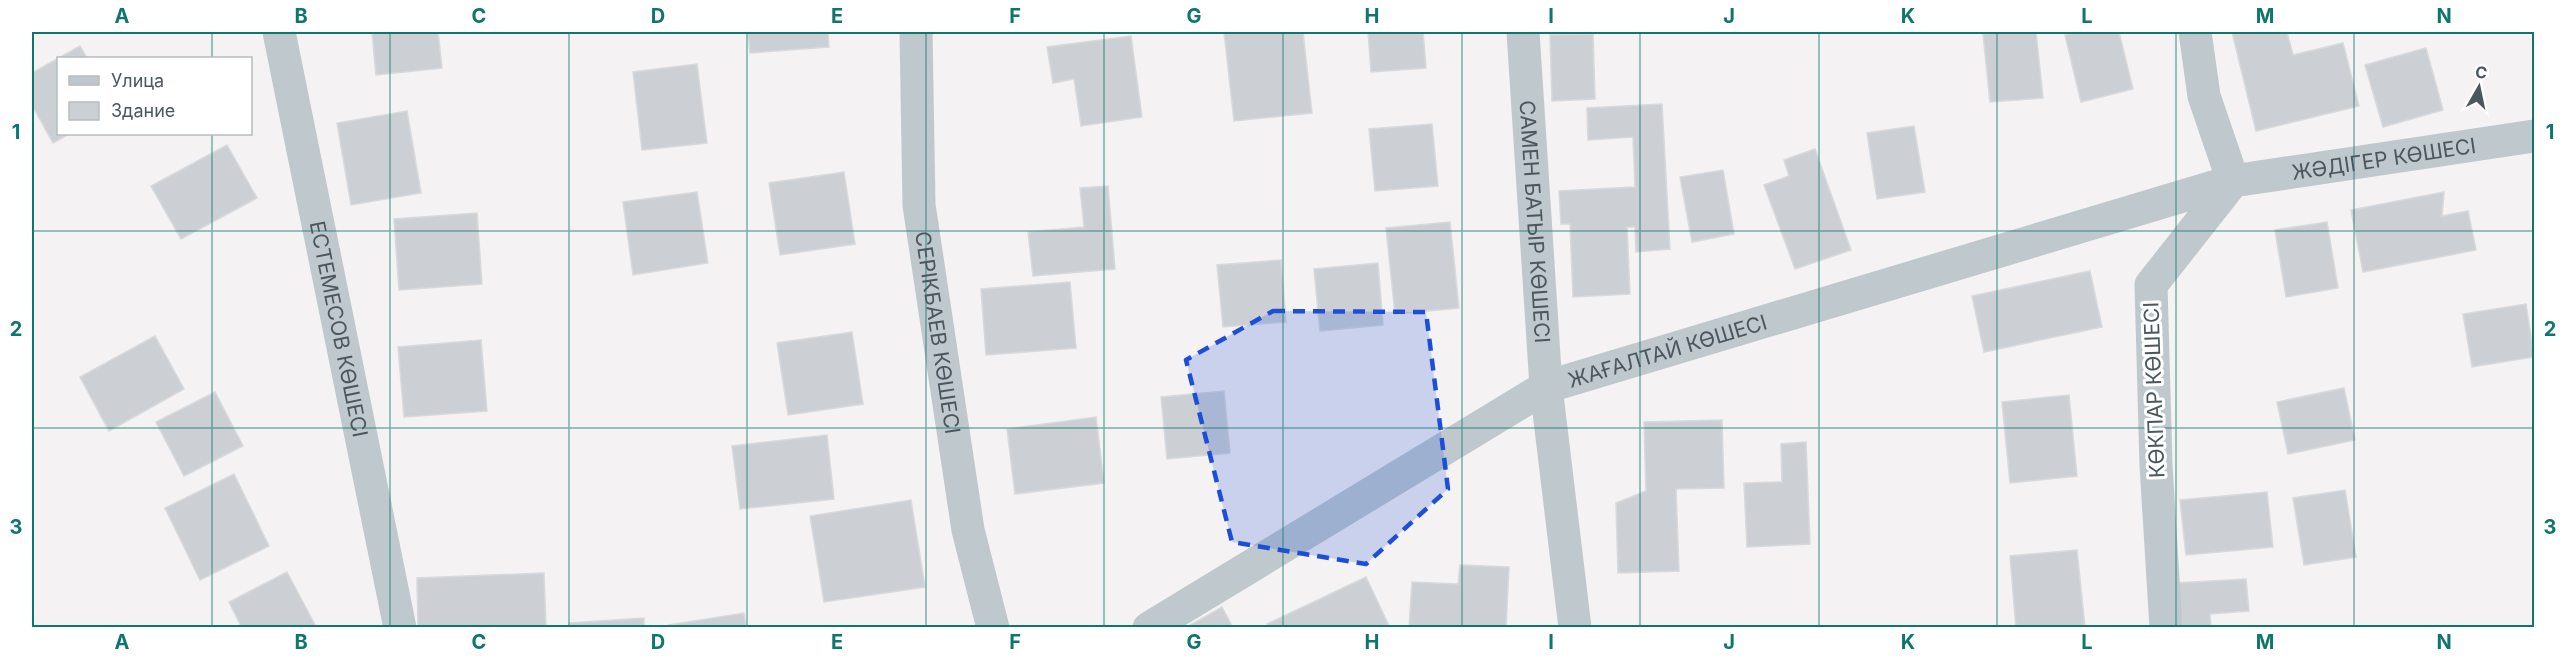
<svg xmlns="http://www.w3.org/2000/svg" width="2566" height="659" font-family="Inter,sans-serif">
<rect width="100%" height="100%" fill="#f4f2f2"/>
<g fill="#ccd0d4" stroke="#d7d9dc" stroke-width="1.5">
<path d="M 372,32 L 438,32 L 442,68 L 376,75 Z"/>
<path d="M 748,32 L 828,32 L 829,47 L 750,53 Z"/>
<path d="M 1224,32 L 1303,32 L 1312,113 L 1234,121 Z"/>
<path d="M 1368,32 L 1423,32 L 1426,68 L 1371,72 Z"/>
<path d="M 2008,32 L 2036,32 L 2043,98 L 1990,102 L 1983,34 Z"/>
<path d="M 2078,32 L 2119,32 L 2133,89 L 2081,102 L 2065,35 Z"/>
<path d="M 2232,32 L 2287,32 L 2293,55 L 2343,43 L 2359,106 L 2256,131 Z"/>
<path d="M 1593,34 L 1595,99 L 1552,101 L 1550,35 Z"/>
<path d="M 1131,36 L 1142,117 L 1081,126 L 1074,79 L 1053,83 L 1047,47 Z"/>
<path d="M 80,46 L 87,58 L 58,58 L 58,134 L 69,134 L 53,143 L 32,105 L 32,73 Z"/>
<path d="M 2426,48 L 2443,110 L 2383,127 L 2365,65 Z"/>
<path d="M 697,64 L 707,143 L 642,150 L 633,72 Z"/>
<path d="M 1662,104 L 1670,249 L 1636,252 L 1635,227 L 1627,227 L 1630,294 L 1573,297 L 1570,224 L 1561,224 L 1559,191 L 1635,187 L 1633,137 L 1588,140 L 1587,108 Z"/>
<path d="M 407,111 L 421,193 L 351,205 L 337,123 Z"/>
<path d="M 1432,124 L 1438,186 L 1375,191 L 1369,129 Z"/>
<path d="M 1914,126 L 1925,192 L 1877,199 L 1867,133 Z"/>
<path d="M 227,145 L 257,198 L 181,239 L 151,186 Z"/>
<path d="M 1815,149 L 1851,250 L 1795,269 L 1764,185 L 1789,176 L 1784,160 Z"/>
<path d="M 1723,170 L 1734,234 L 1692,242 L 1680,177 Z"/>
<path d="M 844,172 L 855,244 L 780,255 L 769,183 Z"/>
<path d="M 1108,186 L 1115,269 L 1033,276 L 1028,232 L 1084,227 L 1080,188 Z"/>
<path d="M 697,192 L 708,263 L 633,275 L 623,202 Z"/>
<path d="M 2444,192 L 2442,216 L 2468,211 L 2476,250 L 2363,272 L 2351,210 Z"/>
<path d="M 477,213 L 482,284 L 399,290 L 394,219 Z"/>
<path d="M 1450,222 L 1459,308 L 1395,314 L 1386,228 Z"/>
<path d="M 2327,222 L 2338,288 L 2286,297 L 2275,230 Z"/>
<path d="M 1281,260 L 1286,322 L 1223,327 L 1217,265 Z"/>
<path d="M 1378,263 L 1383,325 L 1320,331 L 1314,269 Z"/>
<path d="M 2090,271 L 2102,327 L 1984,352 L 1972,296 Z"/>
<path d="M 1070,282 L 1076,348 L 986,355 L 981,289 Z"/>
<path d="M 2526,304 L 2534,357 L 2472,367 L 2463,314 Z"/>
<path d="M 852,332 L 863,404 L 788,415 L 777,343 Z"/>
<path d="M 155,336 L 184,389 L 109,431 L 80,377 Z"/>
<path d="M 481,340 L 487,411 L 404,417 L 398,347 Z"/>
<path d="M 2344,388 L 2355,440 L 2288,454 L 2277,402 Z"/>
<path d="M 1224,391 L 1230,453 L 1167,459 L 1161,397 Z"/>
<path d="M 215,392 L 243,446 L 184,476 L 156,422 Z"/>
<path d="M 2069,395 L 2077,476 L 2010,483 L 2002,402 Z"/>
<path d="M 1096,417 L 1104,483 L 1015,494 L 1007,429 Z"/>
<path d="M 1722,420 L 1724,488 L 1676,489 L 1679,571 L 1618,573 L 1616,503 L 1646,491 L 1644,422 Z"/>
<path d="M 827,435 L 834,499 L 740,509 L 732,446 Z"/>
<path d="M 1806,442 L 1810,544 L 1747,547 L 1744,483 L 1782,482 L 1781,444 Z"/>
<path d="M 234,474 L 269,546 L 200,580 L 165,508 Z"/>
<path d="M 2345,490 L 2356,557 L 2304,565 L 2293,498 Z"/>
<path d="M 2267,492 L 2273,547 L 2186,555 L 2180,500 Z"/>
<path d="M 911,500 L 925,587 L 824,602 L 810,516 Z"/>
<path d="M 2077,550 L 2085,628 L 2016,628 L 2010,556 Z"/>
<path d="M 1460,565 L 1509,567 L 1506,628 L 1409,628 L 1412,582 L 1458,584 Z"/>
<path d="M 287,572 L 315,625 L 310,628 L 242,628 L 229,602 Z"/>
<path d="M 544,573 L 546,628 L 418,628 L 417,578 Z"/>
<path d="M 1366,577 L 1390,628 L 1268,628 L 1267,624 Z"/>
<path d="M 2246,579 L 2249,611 L 2210,614 L 2211,628 L 2179,628 L 2176,583 Z"/>
<path d="M 1222,607 L 1233,628 L 1185,628 Z"/>
<path d="M 744,613 L 746,628 L 669,628 L 669,625 Z"/>
<path d="M 644,618 L 644,628 L 569,628 L 569,623 Z"/>
</g>
<g fill="none" stroke-linecap="round" stroke-linejoin="round">
<g stroke="#bfc8cd" stroke-width="33">
<path id="s1" d="M 279,32 L 400,628"/>
<path id="s2" d="M 916,32 L 919,205 L 968,530 L 993,628"/>
<path id="s3" d="M 1523,32 L 1546,387 L 1575,628"/>
<path d="M 2195,32 L 2204,96 L 2233,181"/>
<path id="s4" d="M 1149,628 L 1546,387 L 2233,181 L 2534,136"/>
<path d="M 2166,628 L 2156,465 L 2151,285 L 2233,181"/>
</g>
</g>
<path fill="#1d4ed8" fill-opacity="0.2" stroke="#1d4ed8" stroke-width="4.5" stroke-dasharray="12 8" stroke-linejoin="round" d="M 1273,311 L 1426,312 L 1448,489 L 1366,564 L 1232,542 L 1186,360 Z"/>
<path fill="none" stroke="#0f766e" stroke-width="1.5" stroke-opacity="0.55" d="M 212,32 L 212,58M 390,32 L 390,628M 569,32 L 569,628M 747,32 L 747,628M 926,32 L 926,628M 1104,32 L 1104,628M 1283,32 L 1283,628M 1462,32 L 1462,628M 1640,32 L 1640,628M 1819,32 L 1819,628M 1997,32 L 1997,628M 2176,32 L 2176,628M 2354,32 L 2354,628M 212,134 L 212,628M 32,231 L 2534,231M 32,428 L 2534,428"/>
<g text-anchor="middle" dominant-baseline="central" stroke-width="6" stroke-linejoin="round" paint-order="stroke">
<g font-size="21" fill="#4b575e" stroke="#fff">
<text stroke="none"><textPath href="#s4" startOffset="1334">ЖӘДІГЕР КӨШЕСІ</textPath></text>
<text stroke="none"><textPath href="#s3" startOffset="190">САМЕН БАТЫР КӨШЕСІ</textPath></text>
<text stroke="none"><textPath href="#s1" startOffset="303">ЕСТЕМЕСОВ КӨШЕСІ</textPath></text>
<text stroke="none"><textPath href="#s2" startOffset="302">СЕРІКБАЕВ КӨШЕСІ</textPath></text>
<text stroke="none"><textPath href="#s4" startOffset="591">ЖАҒАЛТАЙ КӨШЕСІ</textPath></text>
<text transform="translate(2154 390) rotate(-92)">КӨКПАР КӨШЕСІ</text>
</g>
</g>
<rect width="2566" height="659" fill="none" stroke="#ffffff" stroke-width="66"/>
<rect x="57" y="57" width="195" height="78" fill="#ffffff" stroke="#b7bcbf" stroke-width="1.5"/>
<rect x="69" y="76" width="30" height="9" fill="#bfc8cd" stroke="#b7bcbf" stroke-width="1.5"/>
<text x="111" y="87" font-size="18" fill="#4b575e">Улица</text>
<rect x="69" y="102" width="30" height="18" fill="#ccd0d4" stroke="#b7bcbf" stroke-width="1.5"/>
<text x="111" y="117" font-size="18" fill="#4b575e">Здание</text>
<g transform="translate(2479 87) rotate(9)" stroke="#ffffff" stroke-width="4.5" paint-order="stroke">
<path d="M0-4.5L10 22L0 15L-10 22Z" fill="#4b575e"/>
<text y="-9" font-size="16" font-weight="bold" text-anchor="middle" fill="#4b575e">С</text>
</g>
<rect x="33" y="33" width="2500" height="593" fill="none" stroke="#0f766e" stroke-width="2"/>
<g font-size="20" text-anchor="middle" font-weight="bold" fill="#0f766e">
<text x="122" y="23">A</text>
<text x="301" y="23">B</text>
<text x="479" y="23">C</text>
<text x="658" y="23">D</text>
<text x="837" y="23">E</text>
<text x="1015" y="23">F</text>
<text x="1194" y="23">G</text>
<text x="1372" y="23">H</text>
<text x="1551" y="23">I</text>
<text x="1729" y="23">J</text>
<text x="1908" y="23">K</text>
<text x="2087" y="23">L</text>
<text x="2265" y="23">M</text>
<text x="2444" y="23">N</text>
<text x="16" y="139">1</text>
<text x="2550" y="139">1</text>
<text x="16" y="336">2</text>
<text x="2550" y="336">2</text>
<text x="16" y="534">3</text>
<text x="2550" y="534">3</text>
<text x="122" y="649">A</text>
<text x="301" y="649">B</text>
<text x="479" y="649">C</text>
<text x="658" y="649">D</text>
<text x="837" y="649">E</text>
<text x="1015" y="649">F</text>
<text x="1194" y="649">G</text>
<text x="1372" y="649">H</text>
<text x="1551" y="649">I</text>
<text x="1729" y="649">J</text>
<text x="1908" y="649">K</text>
<text x="2087" y="649">L</text>
<text x="2265" y="649">M</text>
<text x="2444" y="649">N</text>
</g>
</svg>
